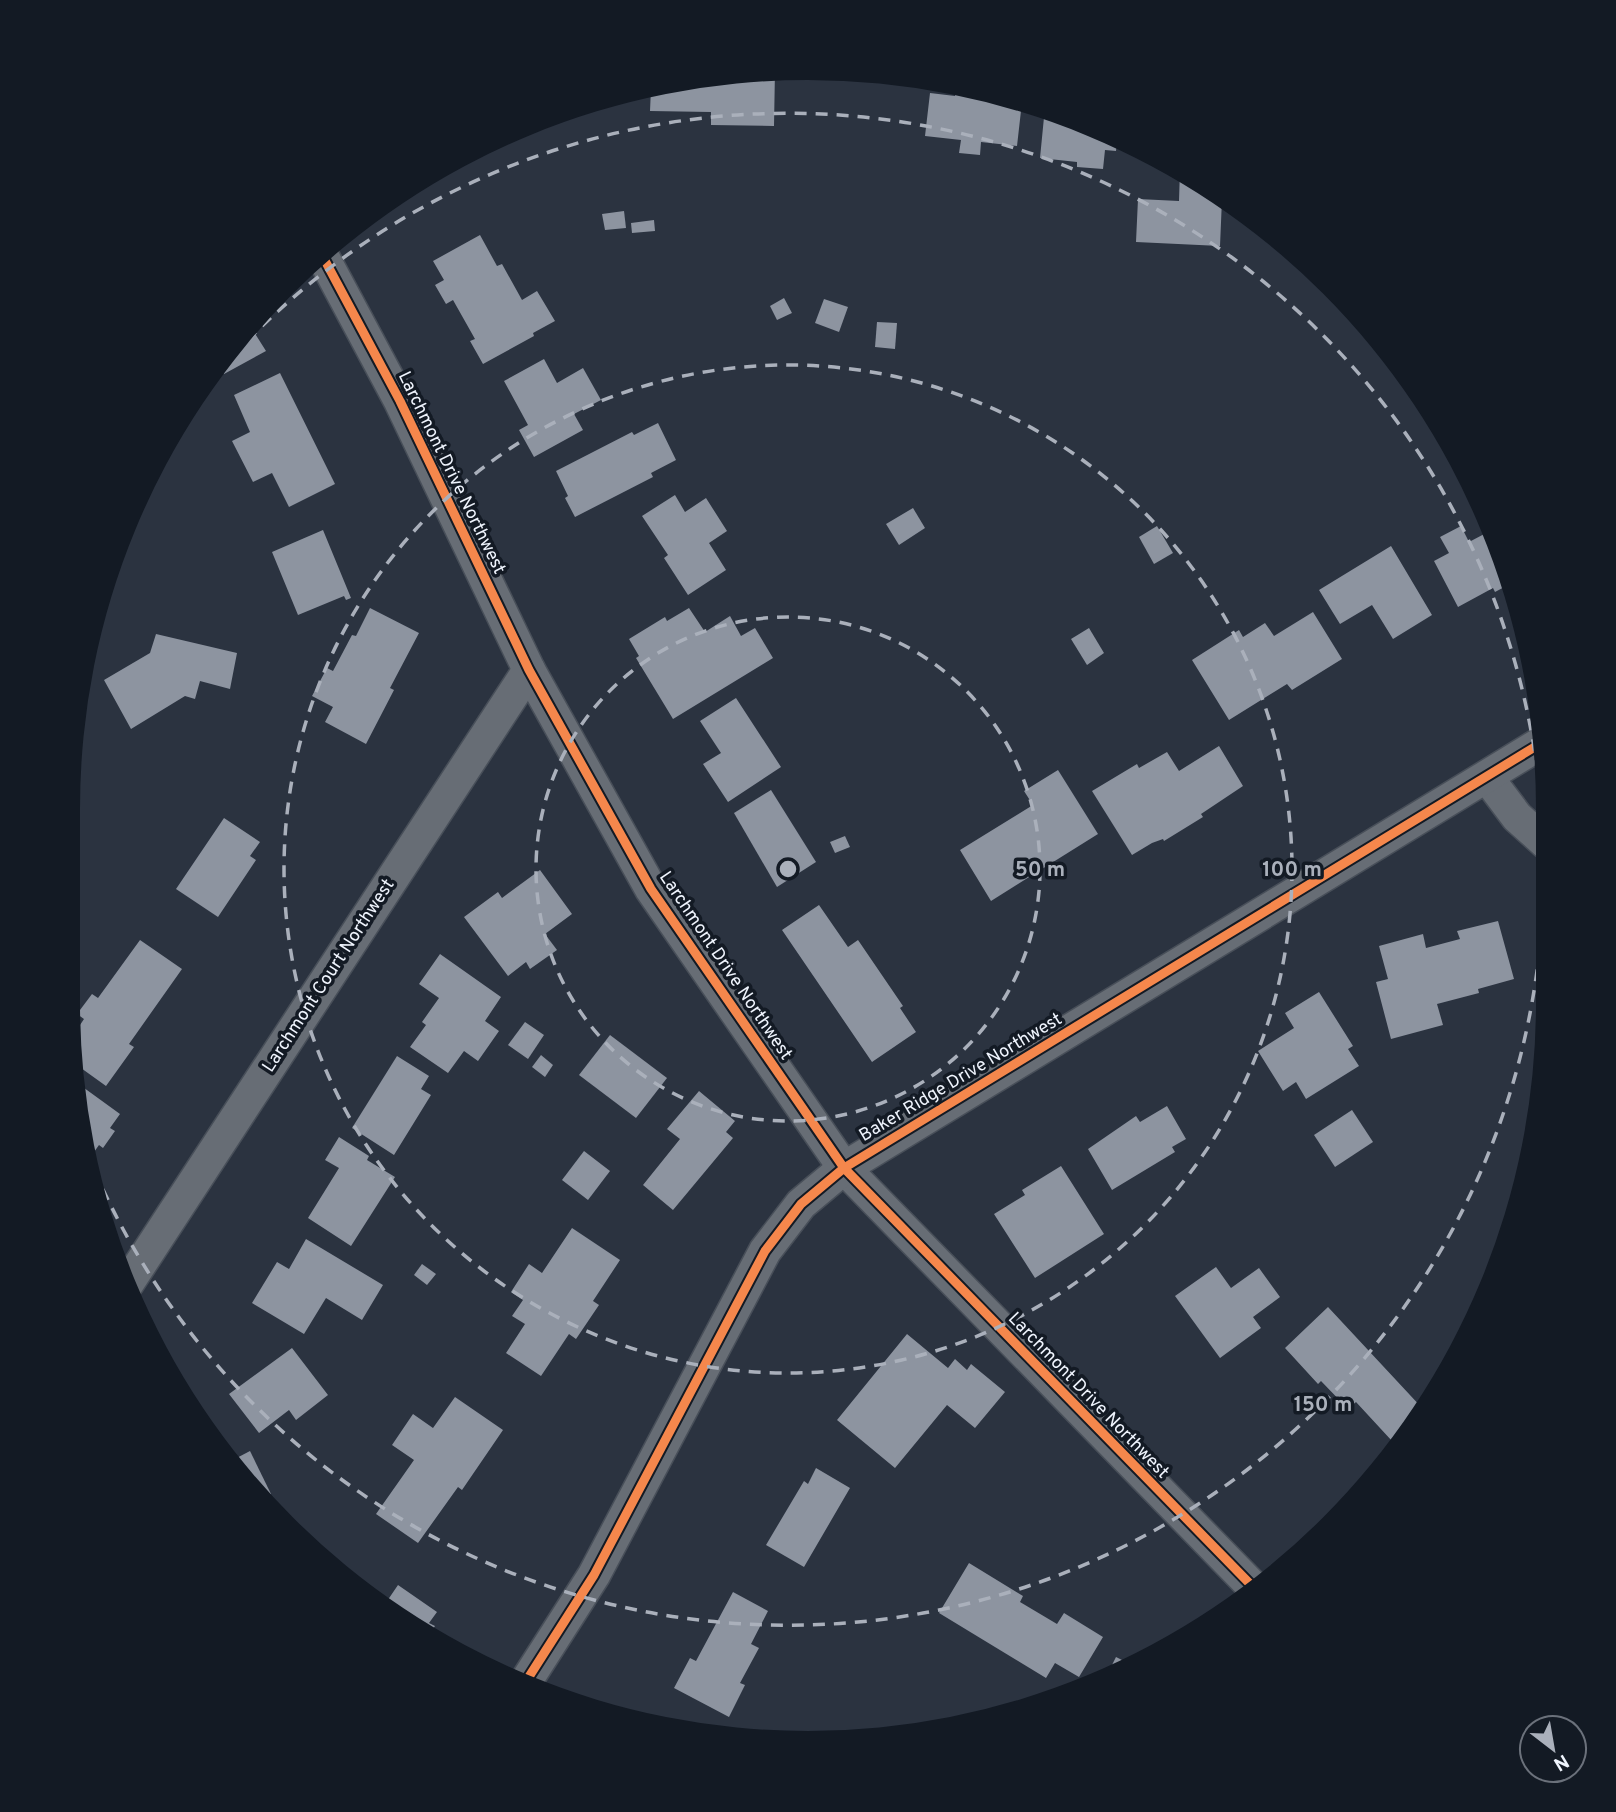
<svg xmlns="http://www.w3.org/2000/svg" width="1616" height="1812" font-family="Overpass,sans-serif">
<rect width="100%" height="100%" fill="#2b3340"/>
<g fill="#8d94a0">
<path d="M 760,70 L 775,70 L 774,126 L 711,125 L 711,112 L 650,111 L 651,88 Z"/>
<path d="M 956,87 L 1022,102 L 1017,146 L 981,142 L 980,155 L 959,153 L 961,140 L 925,136 L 930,93 L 955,96 Z"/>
<path d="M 1045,107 L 1117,140 L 1116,151 L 1105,150 L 1103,169 L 1077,167 L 1077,162 L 1040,158 Z"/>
<path d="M 1180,169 L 1222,199 L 1220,246 L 1136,242 L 1138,199 L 1179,201 Z"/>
<path d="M 624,211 L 626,228 L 605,230 L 602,214 Z"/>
<path d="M 654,220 L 655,231 L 632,233 L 631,223 Z"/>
<path d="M 480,235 L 497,266 L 502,264 L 522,300 L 537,291 L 555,321 L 533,333 L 534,336 L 483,364 L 470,341 L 475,339 L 453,300 L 446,304 L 435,285 L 444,280 L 433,261 Z"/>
<path d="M 784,298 L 792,313 L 777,320 L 770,306 Z"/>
<path d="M 824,299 L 848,307 L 839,332 L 815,323 Z"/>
<path d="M 877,322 L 897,323 L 895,349 L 875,347 Z"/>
<path d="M 249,324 L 266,351 L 224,374 L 222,370 L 213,375 Z"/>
<path d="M 544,359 L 557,383 L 583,368 L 601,400 L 574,414 L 583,430 L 534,457 L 519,430 L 528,425 L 504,381 Z"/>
<path d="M 280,373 L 335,484 L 289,507 L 272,473 L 253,482 L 232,441 L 250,432 L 234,395 Z"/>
<path d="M 658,423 L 676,460 L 651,473 L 653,477 L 575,517 L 565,498 L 568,496 L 556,471 L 632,432 L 634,435 Z"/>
<path d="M 675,495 L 685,512 L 706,498 L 727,531 L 709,543 L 726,570 L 688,595 L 664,558 L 668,555 L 642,516 Z"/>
<path d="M 913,508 L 925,528 L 899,545 L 886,524 Z"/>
<path d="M 1157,526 L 1173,553 L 1154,564 L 1139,537 Z"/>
<path d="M 1461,526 L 1469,542 L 1490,531 L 1510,584 L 1495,592 L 1493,588 L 1458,607 L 1434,561 L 1449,553 L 1440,537 Z"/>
<path d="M 323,530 L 351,598 L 346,600 L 344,596 L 298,615 L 272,552 Z"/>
<path d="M 1391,546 L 1432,615 L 1393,639 L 1372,605 L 1340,624 L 1319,590 Z"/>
<path d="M 370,608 L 419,633 L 390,688 L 394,690 L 366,744 L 325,722 L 333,707 L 312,696 L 327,668 L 333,671 L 352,635 L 356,636 Z"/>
<path d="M 689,608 L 705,632 L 730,616 L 741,636 L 755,628 L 773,658 L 673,719 L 636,658 L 639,656 L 629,639 L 665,617 L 667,621 Z"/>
<path d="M 1313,612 L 1342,659 L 1292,690 L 1287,684 L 1229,720 L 1192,660 L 1239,630 L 1243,637 L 1265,623 L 1274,636 Z"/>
<path d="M 1089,628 L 1104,653 L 1087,665 L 1071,639 Z"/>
<path d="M 156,634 L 237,653 L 230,689 L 200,681 L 195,699 L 185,696 L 131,729 L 104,680 L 150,653 Z"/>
<path d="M 736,698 L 781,767 L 728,802 L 703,764 L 721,753 L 700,721 Z"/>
<path d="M 1219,746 L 1243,786 L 1201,814 L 1203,817 L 1164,841 L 1163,839 L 1152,843 L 1132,855 L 1092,791 L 1137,764 L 1139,768 L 1167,752 L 1179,771 Z"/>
<path d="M 1058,770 L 1098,834 L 991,901 L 960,850 L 1033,805 L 1024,791 Z"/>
<path d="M 771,790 L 816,862 L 777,887 L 734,813 Z"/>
<path d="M 224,818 L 260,842 L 250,856 L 256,860 L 218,917 L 176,889 Z"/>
<path d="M 845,836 L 850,847 L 835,853 L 830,842 Z"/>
<path d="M 540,870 L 572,914 L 545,934 L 557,950 L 530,969 L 526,962 L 508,976 L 464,917 L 498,892 L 502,898 Z"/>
<path d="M 819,905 L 848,947 L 858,940 L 903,1006 L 900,1008 L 916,1032 L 872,1062 L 782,930 Z"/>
<path d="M 1498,921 L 1514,979 L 1478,989 L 1479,993 L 1437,1004 L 1443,1025 L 1391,1039 L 1376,982 L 1388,979 L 1379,946 L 1423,934 L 1426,948 L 1460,939 L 1457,931 Z"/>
<path d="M 140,940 L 182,969 L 129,1044 L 134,1047 L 106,1086 L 74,1063 L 72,1037 L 84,1019 L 77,1014 L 92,994 L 98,998 Z"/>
<path d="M 440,954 L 501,997 L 485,1021 L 499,1031 L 478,1061 L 464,1051 L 448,1073 L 410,1047 L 426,1025 L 422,1022 L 439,998 L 419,984 Z"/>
<path d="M 1319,992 L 1353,1046 L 1348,1049 L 1359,1066 L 1306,1099 L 1296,1082 L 1283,1091 L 1258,1051 L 1294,1028 L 1285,1013 Z"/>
<path d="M 525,1022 L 544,1035 L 528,1059 L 508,1045 Z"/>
<path d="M 610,1035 L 667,1078 L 636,1118 L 579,1075 Z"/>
<path d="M 541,1055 L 553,1065 L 545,1077 L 532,1067 Z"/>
<path d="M 397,1056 L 429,1076 L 421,1089 L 431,1095 L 394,1155 L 352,1128 Z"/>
<path d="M 80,1085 L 120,1114 L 110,1128 L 115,1131 L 103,1148 L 99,1145 L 87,1162 L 83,1149 L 77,1090 Z"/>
<path d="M 699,1091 L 735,1121 L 726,1132 L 733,1138 L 673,1210 L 643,1185 L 680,1139 L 667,1129 Z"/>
<path d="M 1167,1106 L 1186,1139 L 1172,1147 L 1175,1152 L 1112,1190 L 1088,1149 L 1136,1116 L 1140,1122 Z"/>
<path d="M 1352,1110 L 1373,1142 L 1335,1167 L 1314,1135 Z"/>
<path d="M 339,1137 L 369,1156 L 367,1160 L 395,1177 L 351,1246 L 308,1218 L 339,1168 L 325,1160 Z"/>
<path d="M 584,1151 L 610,1171 L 588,1200 L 562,1180 Z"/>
<path d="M 1061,1166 L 1104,1234 L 1035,1278 L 994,1214 L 1025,1195 L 1022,1190 Z"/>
<path d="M 572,1228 L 620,1260 L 593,1301 L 599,1305 L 576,1339 L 569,1334 L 541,1376 L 506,1353 L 525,1324 L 512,1316 L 523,1300 L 511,1292 L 529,1264 L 542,1273 Z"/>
<path d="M 306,1239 L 383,1285 L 362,1320 L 326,1298 L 304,1334 L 252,1303 L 277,1262 L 289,1269 Z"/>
<path d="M 422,1264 L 436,1274 L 427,1285 L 414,1275 Z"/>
<path d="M 1216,1267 L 1231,1288 L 1259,1268 L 1280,1297 L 1253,1317 L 1261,1328 L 1220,1358 L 1175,1296 Z"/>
<path d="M 1328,1307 L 1423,1409 L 1418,1417 L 1392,1441 L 1356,1402 L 1348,1409 L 1321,1381 L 1318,1384 L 1285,1348 Z"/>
<path d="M 907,1334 L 948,1368 L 955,1359 L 967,1370 L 971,1364 L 1005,1392 L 975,1428 L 947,1405 L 895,1468 L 837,1420 Z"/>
<path d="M 292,1348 L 328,1395 L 296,1420 L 289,1410 L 259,1433 L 229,1394 Z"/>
<path d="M 455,1397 L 503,1430 L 462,1490 L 458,1487 L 418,1543 L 376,1514 L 414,1460 L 392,1445 L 413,1414 L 433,1428 Z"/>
<path d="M 250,1451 L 271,1494 L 264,1497 L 229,1462 Z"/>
<path d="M 816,1468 L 850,1488 L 804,1567 L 766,1545 L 804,1481 L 808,1484 Z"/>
<path d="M 969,1563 L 1023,1596 L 1020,1602 L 1057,1624 L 1064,1613 L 1103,1637 L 1079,1677 L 1055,1663 L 1046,1678 L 939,1613 Z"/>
<path d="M 398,1585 L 437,1612 L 429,1623 L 435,1626 L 429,1635 L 383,1607 Z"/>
<path d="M 733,1592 L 768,1611 L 751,1644 L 759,1648 L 740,1683 L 745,1685 L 729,1717 L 674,1688 L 690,1658 L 696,1661 Z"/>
<path d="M 1116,1657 L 1136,1667 L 1105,1679 Z"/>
<path d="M 639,1714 L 656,1726 L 656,1727 L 635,1720 Z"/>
</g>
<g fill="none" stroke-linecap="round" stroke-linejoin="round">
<g stroke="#484f59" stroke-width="35">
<g id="street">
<path d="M 322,255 L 400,401 L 529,670 L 651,889 L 844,1168 L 1254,1588"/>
<path d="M 1487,777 L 1517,817 L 1546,843"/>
<path d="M 128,1283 L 529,670"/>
<path d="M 525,1683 L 594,1575 L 765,1251 L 801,1204 L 844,1168 L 1543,742"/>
</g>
</g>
<use href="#street" stroke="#676d75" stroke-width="32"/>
<g stroke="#131a24" stroke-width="13">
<g id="cycleway">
<path d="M 322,255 L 400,401 L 529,670 L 651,889 L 844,1168 L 1254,1588"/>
<path d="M 525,1683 L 594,1575 L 765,1251 L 801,1204 L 844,1168 L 1543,742"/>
</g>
</g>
<use href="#cycleway" stroke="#f5874c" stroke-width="9"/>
</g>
<g fill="none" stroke="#aab0bb" stroke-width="3.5" stroke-dasharray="12 9">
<circle cx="788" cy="869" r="252"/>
<circle cx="788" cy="869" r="504"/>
<path d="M192 404A756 756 0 1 1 82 1140"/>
</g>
<g text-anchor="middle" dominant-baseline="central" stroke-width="7" stroke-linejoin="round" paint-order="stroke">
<g font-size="18" fill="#eff4fd" stroke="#131a24">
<text transform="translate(451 473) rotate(64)">Larchmont Drive Northwest</text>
<text transform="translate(725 966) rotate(56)">Larchmont Drive Northwest</text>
<text transform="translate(329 976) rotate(-57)">Larchmont Court Northwest</text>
<text transform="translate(961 1078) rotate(-31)">Baker Ridge Drive Northwest</text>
<text transform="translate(1088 1396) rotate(46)">Larchmont Drive Northwest</text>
</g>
</g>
<path d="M0 0H1616V1812H0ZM808 80H808A728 728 0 0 1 1536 808V1003A728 728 0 0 1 808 1731H808A728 728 0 0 1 80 1003V808A728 728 0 0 1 808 80Z" fill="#131a24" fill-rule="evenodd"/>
<circle cx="788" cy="869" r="10" fill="#aab0bb" stroke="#131a24" stroke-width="3.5"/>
<g font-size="21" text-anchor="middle" font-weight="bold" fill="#aab0bb" stroke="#131a24" stroke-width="7" stroke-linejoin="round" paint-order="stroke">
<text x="1040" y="876">50 m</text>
<text x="1292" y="876">100 m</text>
<text x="1323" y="1411">150 m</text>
</g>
<g transform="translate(1553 1749) rotate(149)"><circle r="33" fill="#131a24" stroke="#6b717b" stroke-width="2"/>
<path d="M0-5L12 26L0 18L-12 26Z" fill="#aab0bb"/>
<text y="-10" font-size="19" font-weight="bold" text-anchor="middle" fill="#eff4fd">N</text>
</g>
</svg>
